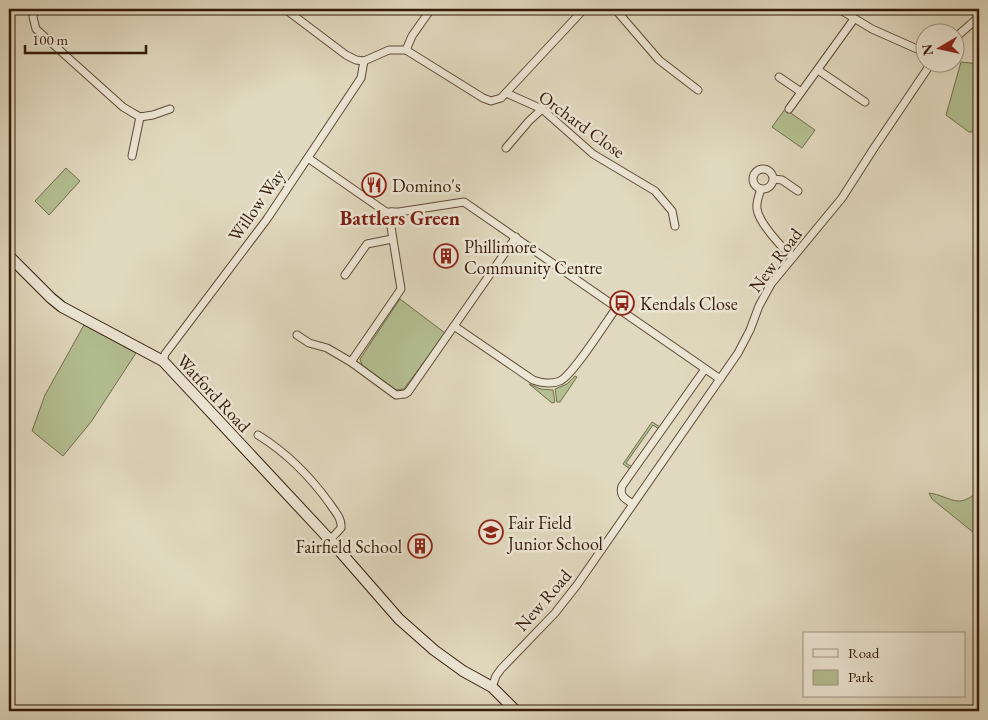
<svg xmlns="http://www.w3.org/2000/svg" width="988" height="720" font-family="'EB Garamond',serif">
<rect width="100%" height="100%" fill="#e1d9bf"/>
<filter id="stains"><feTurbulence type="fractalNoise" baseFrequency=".004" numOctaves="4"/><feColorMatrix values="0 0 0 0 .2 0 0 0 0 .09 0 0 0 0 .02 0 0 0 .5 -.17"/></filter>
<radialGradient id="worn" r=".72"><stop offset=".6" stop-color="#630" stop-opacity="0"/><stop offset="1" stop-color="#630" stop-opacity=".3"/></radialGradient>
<g fill="#b3bf92" stroke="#736c4c">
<path d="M 961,62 L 979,64 L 979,132 L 969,132 L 946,115 Z"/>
<path d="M 785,109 L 815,130 L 802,148 L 772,127 Z"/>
<path d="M 66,168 L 80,181 L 49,215 L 35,201 Z"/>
<path d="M 400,299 L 445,333 L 404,389 L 396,390 L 362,365 L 360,359 Z"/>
<path d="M 84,325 L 136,353 L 91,422 L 63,456 L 32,431 L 45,395 Z"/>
<path d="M 575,376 L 577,377 L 560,402 L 557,402 L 555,389 L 567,384 Z"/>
<path d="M 529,384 L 541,389 L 553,390 L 555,402 L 552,403 Z"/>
<path d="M 652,422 L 660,427 L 659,429 L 653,425 L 626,463 L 632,467 L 630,469 L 623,464 Z"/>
<path d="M 979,490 L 979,537 L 932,499 L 929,493 C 951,496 958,511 979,490 Z"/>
</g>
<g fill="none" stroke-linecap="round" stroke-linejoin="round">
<g stroke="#5e4a35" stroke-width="9">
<g id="minor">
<path d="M 35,9 L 33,17 L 36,29 L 123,107 L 133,113 L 140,117 L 153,115 L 170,109"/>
<path d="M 285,9 L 346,55 L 356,60 L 364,61 L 389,50 L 406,50 L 483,98 L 491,101 L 501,98 L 584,9"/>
<path d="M 615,9 L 659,60 L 698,90"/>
<path d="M 839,9 L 872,29 L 926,53"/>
<path d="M 956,37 L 979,17"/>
<path d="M 406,50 L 412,36 L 431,9"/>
<path d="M 818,70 L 865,102"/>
<path d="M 779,77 L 801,92"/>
<path d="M 506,93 L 542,109 L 593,154 L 655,191 L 672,211 L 675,226"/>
<path d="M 789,109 L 854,19"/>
<path d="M 506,148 L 529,121 L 542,109"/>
<path d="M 132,156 L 140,117"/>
<path d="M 308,158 L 386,212 L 399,212 L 464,202 L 720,379"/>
<circle cx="763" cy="179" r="10"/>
<path d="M 774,179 L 782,180 L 798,191"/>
<path d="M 761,189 C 759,195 756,202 757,209 C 759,223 782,248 793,257"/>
<path d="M 392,212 L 391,227 L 401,289 L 351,362 L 396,395 L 405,394 L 408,392 L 516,237"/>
<path d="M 345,275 L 367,244 L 392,239"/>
<path d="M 454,326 L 533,380 C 542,383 551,385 560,381 C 573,375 606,322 617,307"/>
<path d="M 297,335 L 309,343 L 327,348 L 351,362"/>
<path d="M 163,361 L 165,354 L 267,219 L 361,78 L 364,61"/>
<path d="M 258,435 C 287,453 310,476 330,504 C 335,512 342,518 341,528 L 330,540"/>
<path d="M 633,504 C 625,499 619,496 622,486 L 705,369"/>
<path d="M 492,687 L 496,676 L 501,669 L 555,613 L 577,585 L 738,353 L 750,330 L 759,306 L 771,284 L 842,198 L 874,148 L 932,62"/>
</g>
</g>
<g stroke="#331a07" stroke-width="12">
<path id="secondary" d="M 9,256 L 51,298 L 62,307 L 163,361 L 330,540 L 399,619 L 434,650 L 463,671 L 492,687 L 516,711"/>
</g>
<use href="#minor" stroke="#ece6d5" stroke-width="7"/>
<use href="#secondary" stroke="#ece6d5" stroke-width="10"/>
</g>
<defs>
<g id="restaurant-ring" transform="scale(1.25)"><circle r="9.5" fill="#ece6d5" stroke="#8f2418" stroke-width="1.5"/><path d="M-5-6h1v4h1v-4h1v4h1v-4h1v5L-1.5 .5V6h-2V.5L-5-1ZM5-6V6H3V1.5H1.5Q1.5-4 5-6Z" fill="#8f2418"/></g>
<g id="building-ring" transform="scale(1.25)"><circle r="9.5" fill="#ece6d5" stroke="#8f2418" stroke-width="1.5"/><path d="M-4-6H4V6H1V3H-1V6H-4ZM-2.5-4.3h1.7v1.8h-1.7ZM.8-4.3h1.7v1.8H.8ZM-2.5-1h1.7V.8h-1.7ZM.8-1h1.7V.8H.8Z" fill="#8f2418"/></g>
<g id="bus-ring" transform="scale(1.25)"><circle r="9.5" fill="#ece6d5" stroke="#8f2418" stroke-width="1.5"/><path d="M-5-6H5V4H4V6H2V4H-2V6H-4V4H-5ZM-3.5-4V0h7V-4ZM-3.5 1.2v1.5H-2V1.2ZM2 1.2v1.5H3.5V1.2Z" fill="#8f2418"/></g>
<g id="school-ring" transform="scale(1.25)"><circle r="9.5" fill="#ece6d5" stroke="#8f2418" stroke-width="1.5"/><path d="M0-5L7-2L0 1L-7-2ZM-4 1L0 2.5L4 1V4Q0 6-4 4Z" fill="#8f2418"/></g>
</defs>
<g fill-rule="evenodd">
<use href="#restaurant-ring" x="374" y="185"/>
<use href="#building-ring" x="446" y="256"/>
<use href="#bus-ring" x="622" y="303"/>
<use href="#school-ring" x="491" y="532"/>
<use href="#building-ring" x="420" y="546"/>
</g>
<g text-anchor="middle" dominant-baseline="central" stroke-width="5" stroke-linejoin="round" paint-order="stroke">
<g font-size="18" fill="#331a07" stroke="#ece6d5">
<text transform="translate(582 124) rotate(36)">Orchard Close</text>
<text transform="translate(256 205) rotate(-55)">Willow Way</text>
<text transform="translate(775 260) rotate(-53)">New Road</text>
<text transform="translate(214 393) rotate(47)">Watford Road</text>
<text transform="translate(543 600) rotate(-49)">New Road</text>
</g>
<g font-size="18" fill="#331a07" stroke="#ece6d5" text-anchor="start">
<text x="392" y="185">Domino's</text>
<text x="464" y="246">Phillimore<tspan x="464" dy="21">Community Centre</tspan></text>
<text x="640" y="303">Kendals Close</text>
<text x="508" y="522">Fair Field<tspan x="508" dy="21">Junior School</tspan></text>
<text x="402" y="546" text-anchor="end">Fairfield School</text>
</g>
<g font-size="20" font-weight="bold" fill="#7a1f14" stroke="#ece6d5">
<text x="400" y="218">Battlers Green</text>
</g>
</g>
<rect width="988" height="720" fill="none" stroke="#e1d9bf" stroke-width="30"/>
<rect x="10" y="10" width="968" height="700" fill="none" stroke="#331a07" stroke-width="2.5"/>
<rect x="15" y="15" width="958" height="690" fill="none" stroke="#331a07"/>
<rect x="803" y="632" width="162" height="65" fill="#ece6d5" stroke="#a29483"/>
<rect x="813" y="649" width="25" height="8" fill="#ece6d5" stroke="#a29483"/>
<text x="848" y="658" font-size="15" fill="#331a07">Road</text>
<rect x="813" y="670" width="25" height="15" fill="#b3bf92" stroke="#a29483"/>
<text x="848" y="682" font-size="15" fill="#331a07">Park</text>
<g transform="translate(940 48) rotate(261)"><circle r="24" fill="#ece6d5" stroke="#a29483"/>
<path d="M0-4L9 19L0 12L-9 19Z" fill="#8f2418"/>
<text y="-8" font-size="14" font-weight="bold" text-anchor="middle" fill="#331a07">N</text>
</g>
<path d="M25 45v8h121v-8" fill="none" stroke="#331a07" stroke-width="2.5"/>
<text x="32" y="45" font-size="15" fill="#331a07" stroke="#ece6d5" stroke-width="4" paint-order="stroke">100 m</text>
<rect width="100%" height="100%" filter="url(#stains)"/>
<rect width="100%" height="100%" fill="url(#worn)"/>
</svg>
